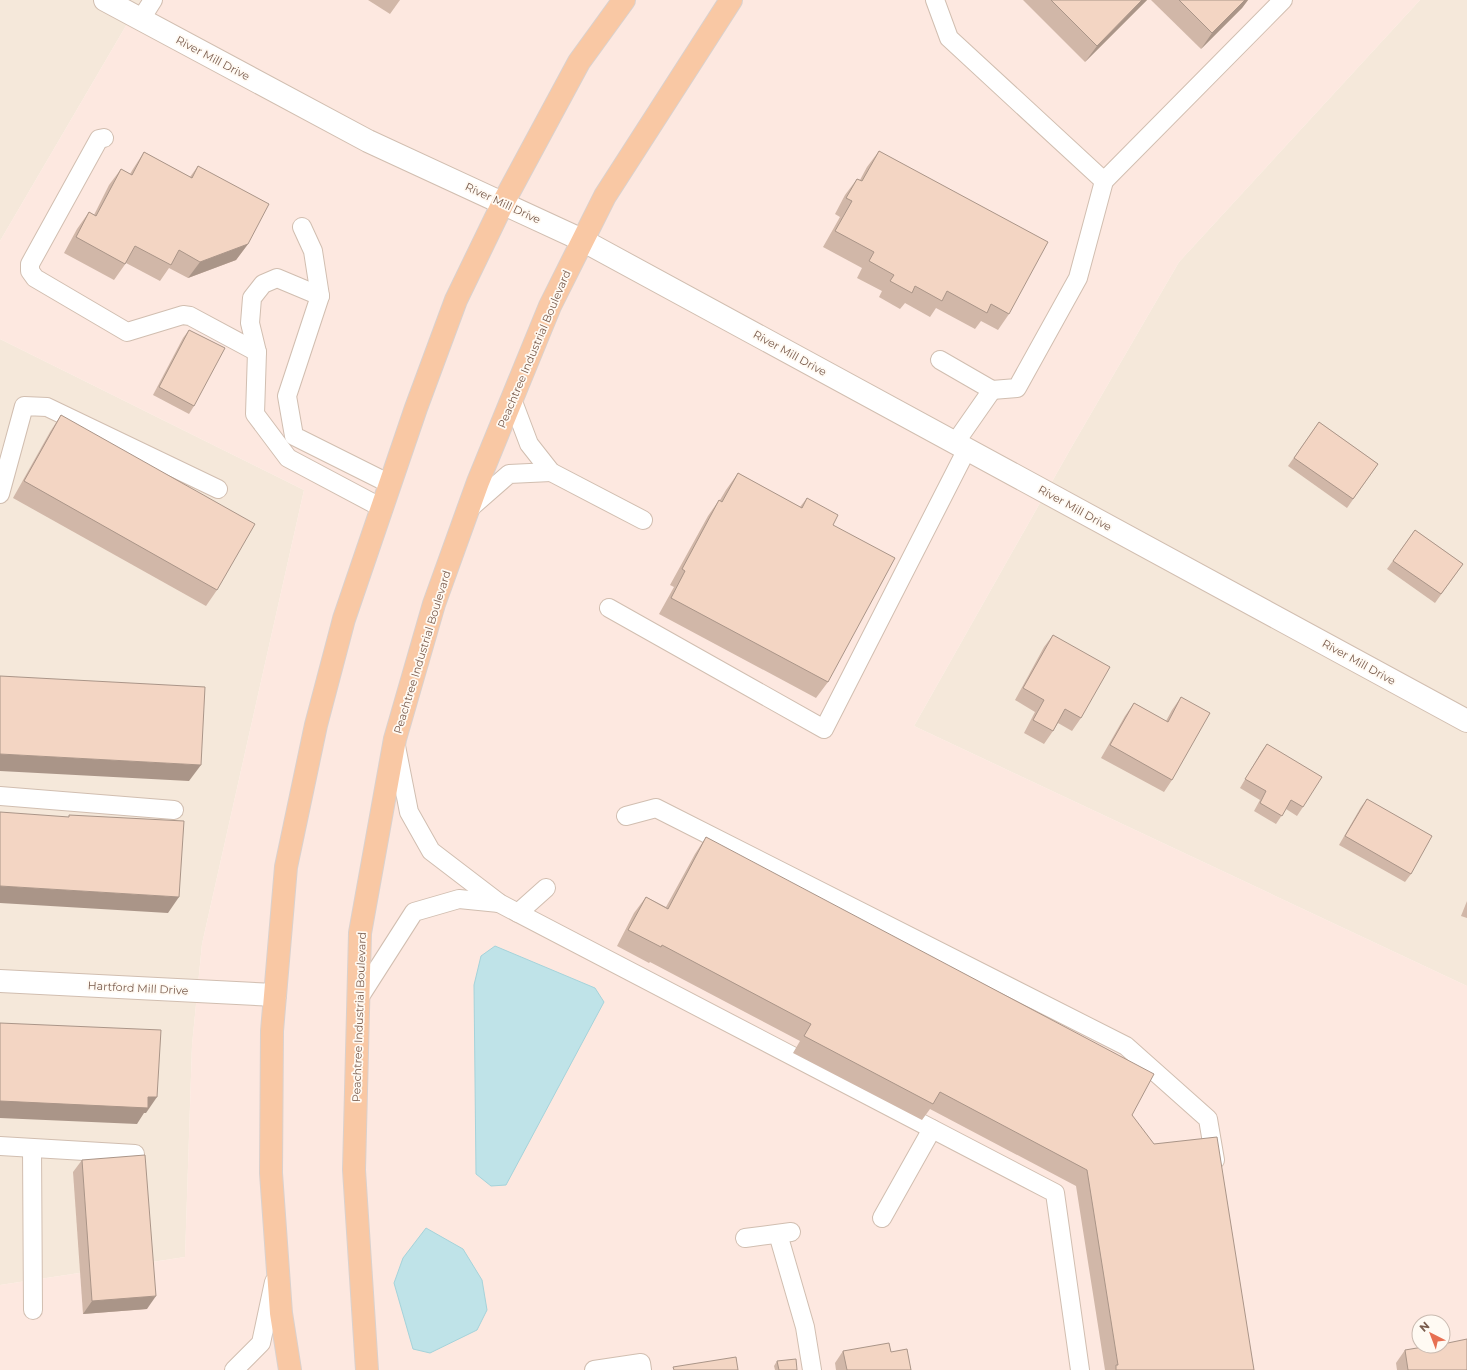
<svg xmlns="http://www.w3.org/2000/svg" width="1467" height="1370" font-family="Montserrat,sans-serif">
<rect width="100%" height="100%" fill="#fdf6ec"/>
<g fill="#f5e8da">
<path d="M 0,0 L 141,0 L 0,241 Z"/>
<path d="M 1420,0 L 1467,0 L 1467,986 L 914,726 L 1071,448 L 1179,262 Z"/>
<path d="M 0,339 L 304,490 L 202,944 L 192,1045 L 185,1257 L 0,1285 Z"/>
</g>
<path fill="#fde8e0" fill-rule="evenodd" d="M 141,0 L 1420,0 L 1179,262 L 1071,448 L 914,726 L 1467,986 L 1467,1370 L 0,1370 L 0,1285 L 185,1257 L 192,1045 L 202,944 L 304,490 L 0,339 L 0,241 ZM 1419,1322 L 1443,1322 L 1443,1346 L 1419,1346 Z"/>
<g fill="#bfe3e8" stroke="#a5d3da">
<path d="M 495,946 L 595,988 L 604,1002 L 506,1185 L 491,1186 L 476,1174 L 474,985 L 481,956 Z"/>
<path d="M 426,1228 L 463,1249 L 482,1280 L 487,1310 L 477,1330 L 430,1353 L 413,1349 L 394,1283 L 403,1258 Z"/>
</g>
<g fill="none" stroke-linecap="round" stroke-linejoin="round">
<g stroke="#d1beb0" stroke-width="20">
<g id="service">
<path d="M 935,0 L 949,38 L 1104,181 L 1078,278 L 1017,388 L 992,390"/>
<path d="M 141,19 L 153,0"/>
<path d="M 104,138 L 99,139 L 30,264 L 30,271 L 35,278 L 127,332 L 183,315 L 190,316 L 257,352"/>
<path d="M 1104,181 L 1283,0"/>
<path d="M 302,227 L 313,251 L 320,296 L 287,396 L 294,436 L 390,484"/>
<path d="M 320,296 L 277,278 L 263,284 L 252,298 L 250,323 L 257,352 L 255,414 L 288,458 L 382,508"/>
<path d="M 940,360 L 992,390 L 955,443"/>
<path d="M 512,399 L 529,444 L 551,472 L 643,520"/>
<path d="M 0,494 L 24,406 L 47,407 L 218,489"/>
<path d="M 469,509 L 509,474 L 551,472"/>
<path d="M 609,608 L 824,729 L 967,449"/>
<path d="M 396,746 L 409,812 L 431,851 L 499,903 L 1055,1193 L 1080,1370"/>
<path d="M 0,796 L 174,810"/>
<path d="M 626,816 L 656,808 L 1126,1046 L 1208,1119 L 1215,1160"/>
<path d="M 518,913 L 546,888"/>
<path d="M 359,998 L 414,912 L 459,899 L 499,903"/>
<path d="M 0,1146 L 135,1154"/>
<path d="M 32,1148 L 33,1310"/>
<path d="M 882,1218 L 932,1129"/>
<path d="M 778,1234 L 805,1327 L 812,1370"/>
<path d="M 745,1238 L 791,1232"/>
<path d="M 234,1370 L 261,1343 L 274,1282"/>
<path d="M 594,1370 L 641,1363 L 642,1370"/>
</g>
</g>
<g stroke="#d1beb0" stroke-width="24">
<g id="minor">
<path d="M 105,0 L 368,141 L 582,240 L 1467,721"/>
<path d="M 0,981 L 275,995"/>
</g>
</g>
<g stroke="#dad1cd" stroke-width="24">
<g id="trunk">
<path d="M 290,1370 L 281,1313 L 271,1173 L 272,1031 L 286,867 L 316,725 L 344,619 L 416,408 L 456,300 L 503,203 L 579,62 L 624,0"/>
<path d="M 367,1370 L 354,1170 L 360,933 L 395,739 L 434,604 L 478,482 L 550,306 L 605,196 L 731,0"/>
</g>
</g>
<use href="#service" stroke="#fff" stroke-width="18"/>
<use href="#minor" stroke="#fff" stroke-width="22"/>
<use href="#trunk" stroke="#f9c8a4" stroke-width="22"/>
</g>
<g fill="#d1b7a8">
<path d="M 368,0 L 400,0 L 390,14 Z"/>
<path d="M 1023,0 L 1147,0 L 1085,62 Z"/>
<path d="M 1151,0 L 1248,0 L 1242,8 L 1201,49 Z"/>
<path d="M 879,151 L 1009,314 L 998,330 L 981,321 L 975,329 L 936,308 L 930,317 L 905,303 L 900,309 L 879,297 L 882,291 L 857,278 L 862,268 L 823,247 L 840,217 L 835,214 L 845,195 L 857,179 L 860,180 L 867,167 Z"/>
<path d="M 144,152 L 190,177 L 198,166 L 248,244 L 236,260 L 188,278 L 169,268 L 160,281 L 126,263 L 114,280 L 64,253 L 77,229 L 89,212 L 94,215 L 109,185 L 121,169 L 130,174 L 133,169 Z"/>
<path d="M 189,330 L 194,406 L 189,414 L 153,395 L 183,338 Z"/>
<path d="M 61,415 L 217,590 L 206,606 L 13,498 L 50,432 Z"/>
<path d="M 1319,422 L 1378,464 L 1347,508 L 1288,466 Z"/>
<path d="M 738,473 L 800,507 L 807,498 L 833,525 L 828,682 L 816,698 L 659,614 L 674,587 L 670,585 L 708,516 L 719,500 L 720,500 L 726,490 Z"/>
<path d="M 1415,530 L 1463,564 L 1435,603 L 1387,569 Z"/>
<path d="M 1053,635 L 1081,718 L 1072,731 L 1058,723 L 1053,731 L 1044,744 L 1024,733 L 1035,712 L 1015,700 L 1044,647 Z"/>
<path d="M 1181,697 L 1172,780 L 1164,792 L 1101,758 L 1125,716 L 1134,703 L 1166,721 L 1172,710 Z"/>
<path d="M 1267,744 L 1303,807 L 1297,816 L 1286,809 L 1276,824 L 1254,811 L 1260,800 L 1240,788 L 1261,752 Z"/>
<path d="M 1367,799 L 1411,874 L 1405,882 L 1339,845 L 1361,807 Z"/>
<path d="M 706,837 L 1132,1115 L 1254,1370 L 1105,1370 L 1076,1186 L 930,1109 L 922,1120 L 793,1053 L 800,1041 L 650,962 L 649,963 L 617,946 L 634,913 L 646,897 L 666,907 L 695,854 Z"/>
<path d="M 1467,901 L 1467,918 L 1461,916 Z"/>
<path d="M 82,1160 L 147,1309 L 83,1314 L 73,1172 Z"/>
<path d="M 1405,1350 L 1467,1370 L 1397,1370 L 1396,1363 Z"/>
<path d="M 843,1351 L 891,1352 L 911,1370 L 836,1370 L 835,1363 Z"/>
<path d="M 777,1361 L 797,1370 L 775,1370 L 774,1366 Z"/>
</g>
<g fill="#aa9588">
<path d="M 1142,0 L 1147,0 L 1085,62 L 1097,46 Z"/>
<path d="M 1245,0 L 1248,0 L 1242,8 L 1201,49 L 1212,33 Z"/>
<path d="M 248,244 L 236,260 L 188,278 L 200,262 Z"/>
<path d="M 0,754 L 201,765 L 189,781 L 0,771 Z"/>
<path d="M 0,886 L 179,897 L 168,913 L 0,903 Z"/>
<path d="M 148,1097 L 157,1097 L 146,1113 L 144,1113 L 137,1124 L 0,1118 L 0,1101 Z"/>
<path d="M 156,1296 L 147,1309 L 83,1314 L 92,1301 Z"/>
</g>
<g fill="#f3d5c3" stroke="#aa9588">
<path d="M 1051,0 L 1142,0 L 1097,46 Z"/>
<path d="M 1179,0 L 1245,0 L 1212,33 Z"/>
<path d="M 879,151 L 1048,242 L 1009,314 L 991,304 L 987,313 L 947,291 L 942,301 L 915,286 L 912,293 L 890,281 L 894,275 L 869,261 L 874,252 L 835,231 L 852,201 L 846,198 L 857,179 L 862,181 Z"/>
<path d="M 144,152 L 192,178 L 198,166 L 269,204 L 248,244 L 200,262 L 179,250 L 171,265 L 135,246 L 125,264 L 76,237 L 89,212 L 96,216 L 121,169 L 132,175 Z"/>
<path d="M 189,330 L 225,348 L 194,406 L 159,387 Z"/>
<path d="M 61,415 L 255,524 L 217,590 L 24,481 Z"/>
<path d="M 1319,422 L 1378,464 L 1353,499 L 1294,458 Z"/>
<path d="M 738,473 L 802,508 L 807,498 L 838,515 L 833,525 L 895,558 L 828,682 L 671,598 L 685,571 L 682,569 L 719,500 L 722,502 Z"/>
<path d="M 1415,530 L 1463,564 L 1441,594 L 1393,561 Z"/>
<path d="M 1053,635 L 1110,667 L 1081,718 L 1065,709 L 1053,731 L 1033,720 L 1044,700 L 1023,688 Z"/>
<path d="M 0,676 L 205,687 L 201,765 L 0,754 Z"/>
<path d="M 1181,697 L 1210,713 L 1172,780 L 1110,745 L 1134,703 L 1168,722 Z"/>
<path d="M 1267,744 L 1322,777 L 1303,807 L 1291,800 L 1282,816 L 1260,803 L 1266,791 L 1245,779 Z"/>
<path d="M 1367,799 L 1432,836 L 1411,874 L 1345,836 Z"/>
<path d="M 0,812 L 69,817 L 69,815 L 184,821 L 179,897 L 0,886 Z"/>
<path d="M 706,837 L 1154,1074 L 1132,1115 L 1154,1144 L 1217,1137 L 1254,1370 L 1116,1370 L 1116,1365 L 1118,1365 L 1087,1170 L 940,1092 L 933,1104 L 804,1036 L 811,1024 L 662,945 L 661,947 L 628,930 L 646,897 L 668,909 Z"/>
<path d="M 0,1023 L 161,1030 L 157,1097 L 148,1097 L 148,1108 L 0,1101 Z"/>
<path d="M 145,1155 L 156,1296 L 92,1301 L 82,1160 Z"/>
<path d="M 1467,1339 L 1467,1370 L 1408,1370 L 1405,1350 L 1429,1346 L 1443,1346 L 1443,1344 Z"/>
<path d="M 889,1343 L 891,1352 L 907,1349 L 911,1370 L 847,1370 L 843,1351 Z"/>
<path d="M 736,1357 L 738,1370 L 674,1370 L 673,1367 Z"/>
<path d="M 796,1359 L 797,1370 L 779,1370 L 777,1361 Z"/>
</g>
<g text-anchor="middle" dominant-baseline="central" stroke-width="3.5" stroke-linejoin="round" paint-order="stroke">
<g font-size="11" fill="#7a5c4d" stroke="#fffaf3">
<text transform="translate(213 58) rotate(28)">River Mill Drive</text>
<text transform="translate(503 203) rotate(25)">River Mill Drive</text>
<text transform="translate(534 349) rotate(-67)">Peachtree Industrial Boulevard</text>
<text transform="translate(790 353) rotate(29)">River Mill Drive</text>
<text transform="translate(1075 508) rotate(29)">River Mill Drive</text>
<text transform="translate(422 652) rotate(-73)">Peachtree Industrial Boulevard</text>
<text transform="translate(1359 662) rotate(29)">River Mill Drive</text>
<text transform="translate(138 988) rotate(3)">Hartford Mill Drive</text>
<text transform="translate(359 1017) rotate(-88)">Peachtree Industrial Boulevard</text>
</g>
</g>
<g transform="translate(1431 1334) rotate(318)"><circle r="19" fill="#fffaf3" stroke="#cabbb1"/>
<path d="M0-3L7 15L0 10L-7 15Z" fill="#e76f51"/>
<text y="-6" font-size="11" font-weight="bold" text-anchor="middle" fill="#7a5c4d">N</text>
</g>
</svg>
